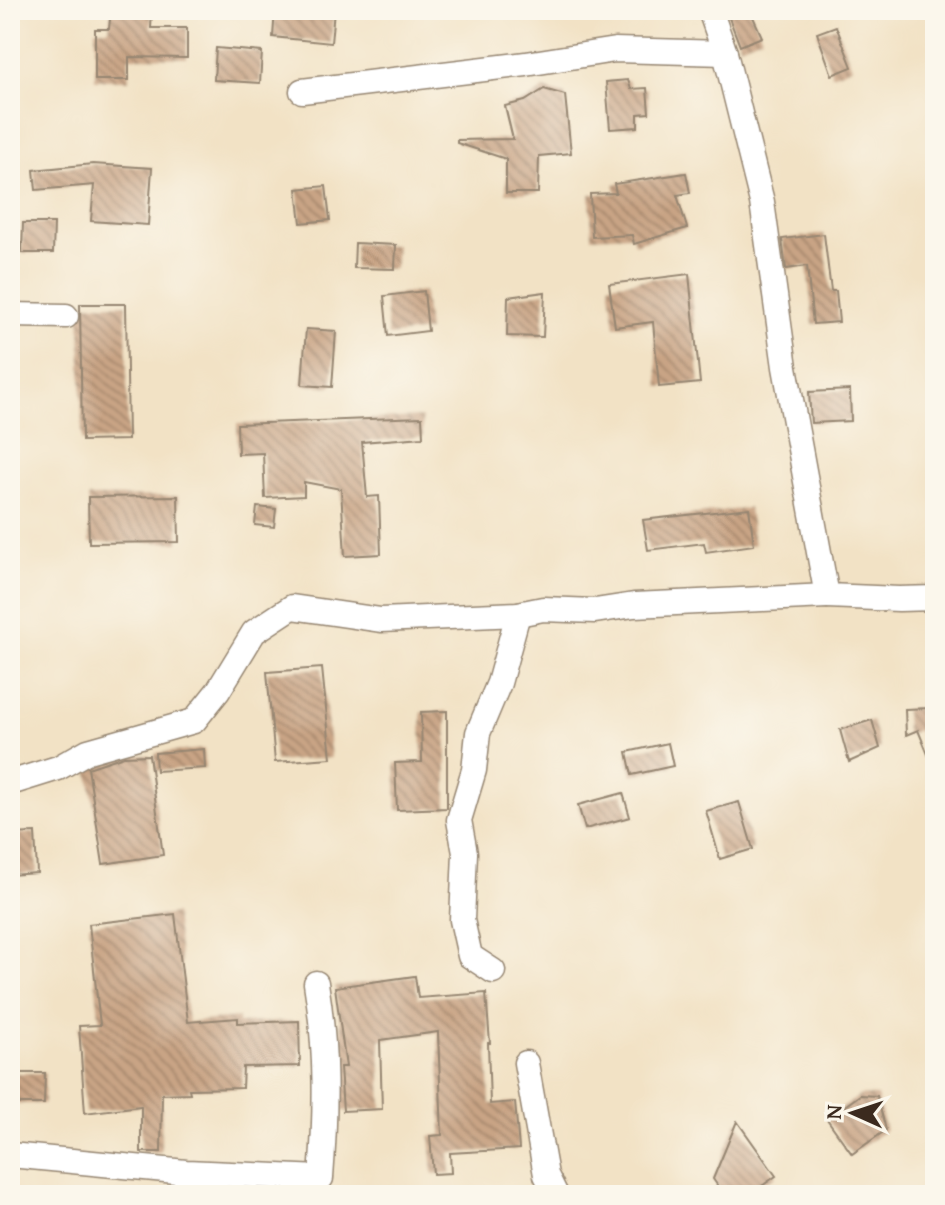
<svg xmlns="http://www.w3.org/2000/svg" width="945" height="1205" font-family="'Gentium Book Plus',serif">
<defs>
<pattern id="building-back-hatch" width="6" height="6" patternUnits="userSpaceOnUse" patternTransform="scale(2)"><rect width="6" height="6" fill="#c9a485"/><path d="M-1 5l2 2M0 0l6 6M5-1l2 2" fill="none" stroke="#a4866c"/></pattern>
</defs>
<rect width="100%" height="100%" fill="#fbf7ec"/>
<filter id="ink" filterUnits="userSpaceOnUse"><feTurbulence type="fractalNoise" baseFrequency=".0125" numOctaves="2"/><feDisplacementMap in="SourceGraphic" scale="16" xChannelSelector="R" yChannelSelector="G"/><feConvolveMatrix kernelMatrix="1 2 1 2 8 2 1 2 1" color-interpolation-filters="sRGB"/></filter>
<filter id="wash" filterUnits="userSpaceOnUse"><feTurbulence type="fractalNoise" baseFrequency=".006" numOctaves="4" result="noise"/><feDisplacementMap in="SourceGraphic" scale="32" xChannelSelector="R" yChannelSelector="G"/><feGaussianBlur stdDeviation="1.8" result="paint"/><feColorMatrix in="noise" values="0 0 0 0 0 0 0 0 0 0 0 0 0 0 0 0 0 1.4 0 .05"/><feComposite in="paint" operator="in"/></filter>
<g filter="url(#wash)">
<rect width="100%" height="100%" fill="#f2e2c5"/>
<g id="blocks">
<g fill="url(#building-back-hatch)">
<path d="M 111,10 L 152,10 L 151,28 L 187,28 L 187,58 L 129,57 L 129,80 L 95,80 L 95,29 L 109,29 Z"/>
<path d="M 275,10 L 334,10 L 331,43 L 273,37 Z"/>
<path d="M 726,10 L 750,10 L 762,37 L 740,46 Z"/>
<path d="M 836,26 L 852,67 L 832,75 L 817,33 Z"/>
<path d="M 216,48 L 262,52 L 260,83 L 214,80 Z"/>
<path d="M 628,80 L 631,89 L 647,88 L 649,113 L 638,114 L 638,127 L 610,129 L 606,82 Z"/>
<path d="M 544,89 L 565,95 L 571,153 L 539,156 L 538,193 L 506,193 L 506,159 L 457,143 L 457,140 L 513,139 L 505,106 L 525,101 Z"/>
<path d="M 93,164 L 152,168 L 148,225 L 91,221 L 94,185 L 36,190 L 34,170 Z"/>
<path d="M 686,173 L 690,193 L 677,195 L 687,228 L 634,244 L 632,235 L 592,237 L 590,194 L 616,193 L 614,184 Z"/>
<path d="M 326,186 L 330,220 L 301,223 L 297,189 Z"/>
<path d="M 23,223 L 54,223 L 53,253 L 22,253 Z"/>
<path d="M 824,234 L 831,291 L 836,291 L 839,322 L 813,324 L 807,266 L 786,269 L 782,239 Z"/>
<path d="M 355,243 L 396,245 L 395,269 L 354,268 Z"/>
<path d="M 689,274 L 700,383 L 659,387 L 653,322 L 615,327 L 609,284 Z"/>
<path d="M 424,291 L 428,331 L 388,336 L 384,296 Z"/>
<path d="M 545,292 L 543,337 L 507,336 L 508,297 Z"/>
<path d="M 80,304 L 126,304 L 128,440 L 82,441 Z"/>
<path d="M 306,329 L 336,331 L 332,387 L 302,385 Z"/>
<path d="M 850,390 L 851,421 L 811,423 L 809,392 Z"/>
<path d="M 422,417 L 423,437 L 362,442 L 367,497 L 379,496 L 381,554 L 345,556 L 341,489 L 304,482 L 304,496 L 265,498 L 263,453 L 238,454 L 237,424 Z"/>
<path d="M 178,496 L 179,542 L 89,543 L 88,497 Z"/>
<path d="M 257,507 L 276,509 L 274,527 L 255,525 Z"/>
<path d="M 749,508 L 754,545 L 706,552 L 704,543 L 648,550 L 643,520 Z"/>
<path d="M 322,668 L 331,758 L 275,762 L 267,672 Z"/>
<path d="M 932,708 L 935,763 L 932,764 L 918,730 L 906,735 L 905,709 Z"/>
<path d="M 447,711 L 447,808 L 397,810 L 395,763 L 422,762 L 421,712 Z"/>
<path d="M 872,720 L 880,748 L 849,762 L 840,730 Z"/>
<path d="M 668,743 L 673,766 L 632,775 L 627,752 Z"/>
<path d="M 204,749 L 205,768 L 156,771 L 155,753 Z"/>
<path d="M 149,755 L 163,855 L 103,864 L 88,768 L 124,756 Z"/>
<path d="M 623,793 L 630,817 L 585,829 L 578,805 Z"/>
<path d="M 739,802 L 753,849 L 720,859 L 706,811 Z"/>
<path d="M 35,833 L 37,873 L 10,875 L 10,834 Z"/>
<path d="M 175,914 L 188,1022 L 238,1018 L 238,1023 L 299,1021 L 300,1066 L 243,1067 L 242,1088 L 189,1089 L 190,1093 L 162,1094 L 161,1152 L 141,1152 L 141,1106 L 85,1113 L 79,1026 L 100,1025 L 89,924 Z"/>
<path d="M 415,976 L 418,998 L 486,993 L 490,1043 L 488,1043 L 490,1104 L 515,1102 L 519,1149 L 450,1153 L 451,1173 L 433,1174 L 430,1136 L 442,1135 L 438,1032 L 380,1040 L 382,1109 L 343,1111 L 340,1067 L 346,1067 L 335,987 Z"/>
<path d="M 10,1073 L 45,1073 L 44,1104 L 10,1104 Z"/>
<path d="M 860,1095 L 877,1096 L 886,1130 L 852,1154 L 827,1119 Z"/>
<path d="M 737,1121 L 776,1176 L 749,1195 L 724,1195 L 713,1179 Z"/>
</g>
</g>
</g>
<g filter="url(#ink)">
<use href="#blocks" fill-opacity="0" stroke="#968672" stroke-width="2"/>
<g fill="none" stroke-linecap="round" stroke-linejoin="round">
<g stroke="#968672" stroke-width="27">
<g id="minor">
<path d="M 710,10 L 725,53 L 762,202 L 785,367 L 827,596 L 899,599 L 935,598"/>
<path d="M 302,91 L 526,64 L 615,50 L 725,53"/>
<path d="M 10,315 L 66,316"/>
<path d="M 10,783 L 58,768 L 88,751 L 194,721 L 218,691 L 254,632 L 292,607 L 381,620 L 518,614 L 543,609 L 595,611 L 634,605 L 827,596"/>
<path d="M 493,971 L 470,956 L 462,920 L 465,853 L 459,820 L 474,770 L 478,733 L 499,683 L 518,614"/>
<path d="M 526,1063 L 546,1175 L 556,1195"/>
<path d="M 10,1155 L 186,1172 L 321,1178 C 326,1112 327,1049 316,983"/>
</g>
</g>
<use href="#minor" stroke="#fff" stroke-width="24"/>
</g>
</g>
<rect width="945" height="1205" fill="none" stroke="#fbf7ec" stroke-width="40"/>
<g transform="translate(853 1113) rotate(273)" stroke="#fbf7ec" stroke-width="6" paint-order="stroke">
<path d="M0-6L14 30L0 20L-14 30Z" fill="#3b2a1e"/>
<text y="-12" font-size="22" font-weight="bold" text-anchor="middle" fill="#3b2a1e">N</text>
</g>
</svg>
